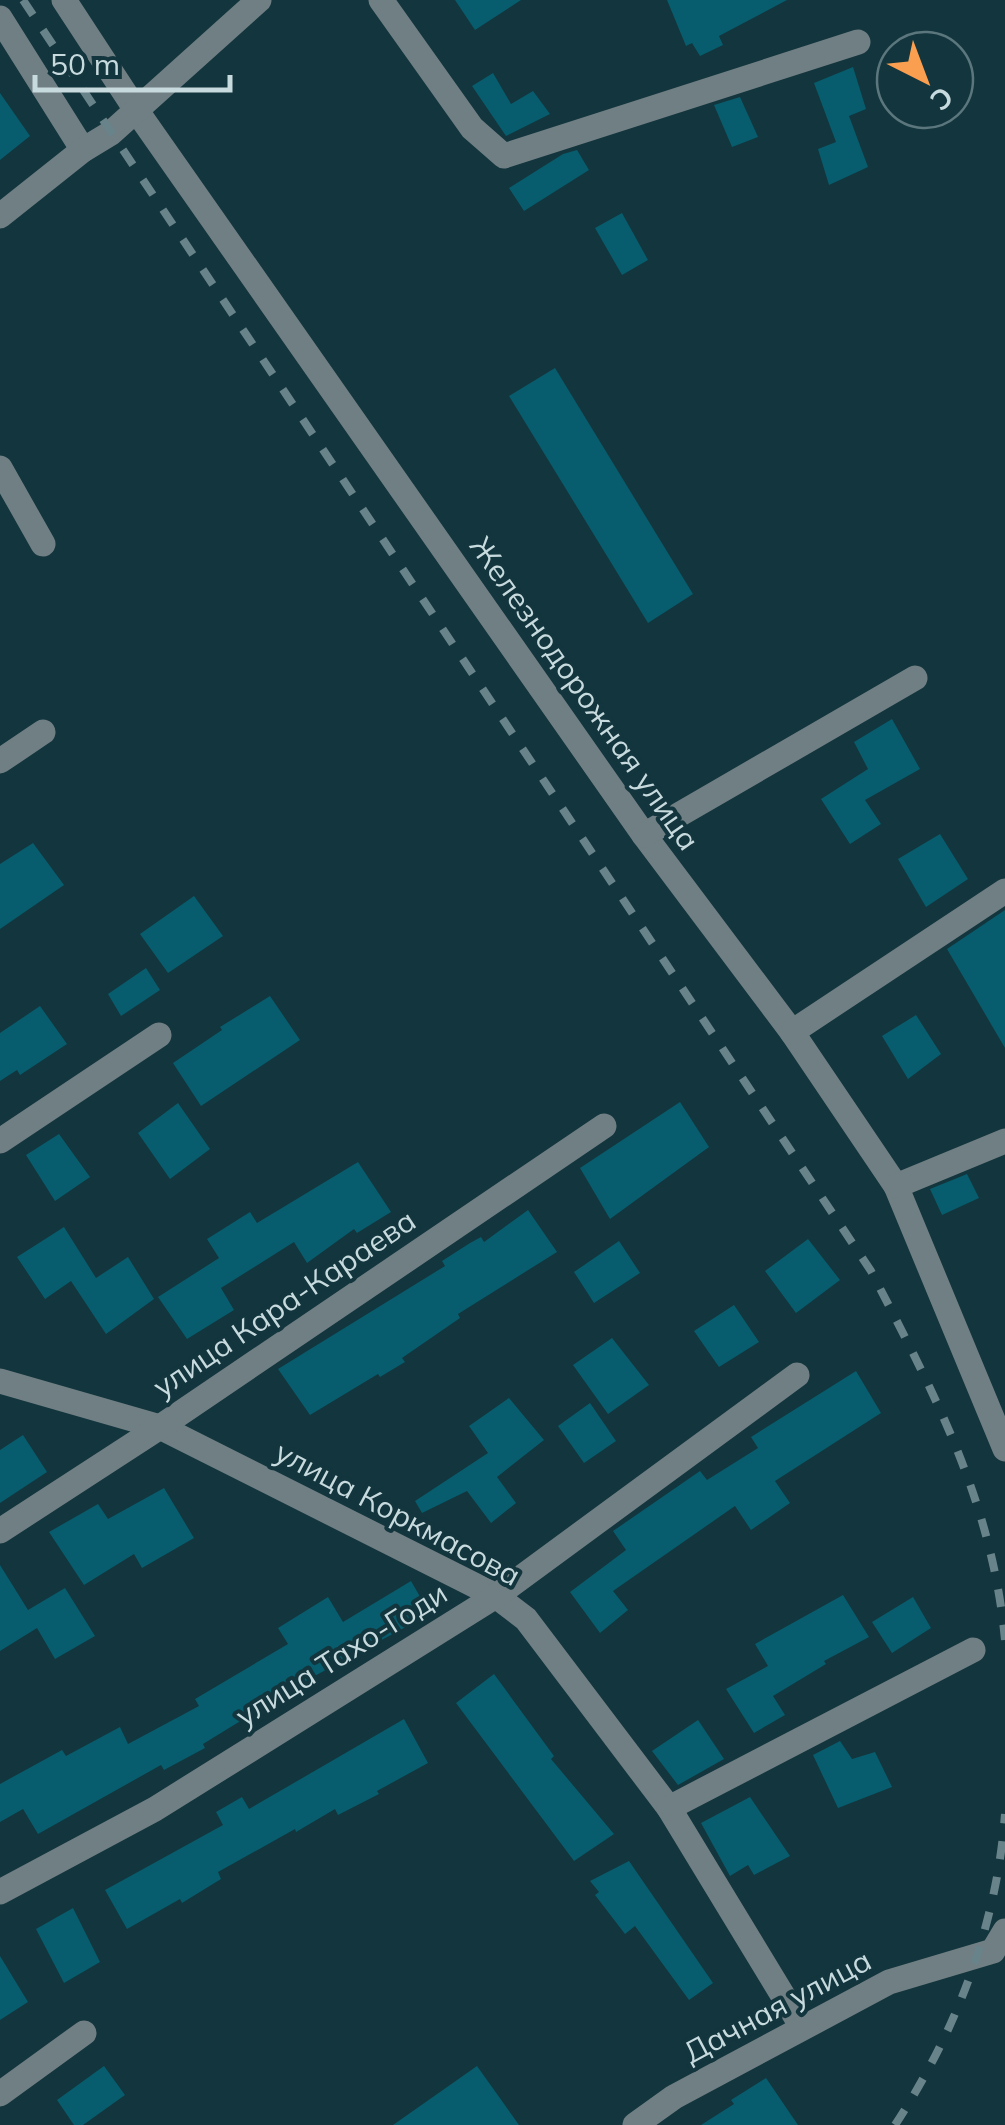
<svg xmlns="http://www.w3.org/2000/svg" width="1005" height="2125" font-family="Mulish,sans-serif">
<rect width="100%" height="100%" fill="#13353d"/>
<g fill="#075d6d">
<path d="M 455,0 L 521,0 L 475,30 Z"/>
<path d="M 667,0 L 787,0 L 719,36 L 723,45 L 700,56 L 692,43 L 686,46 Z"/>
<path d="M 853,67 L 866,109 L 849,116 L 868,167 L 829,185 L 818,149 L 836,142 L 814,83 Z"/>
<path d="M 493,73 L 511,104 L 533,91 L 550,114 L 506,136 L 472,86 Z"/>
<path d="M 0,93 L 30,136 L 0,160 Z"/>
<path d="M 740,97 L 758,137 L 732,147 L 714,105 Z"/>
<path d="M 577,150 L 589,170 L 524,211 L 509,188 L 563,154 Z"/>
<path d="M 622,213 L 648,260 L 622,275 L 595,228 Z"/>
<path d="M 555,368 L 693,594 L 648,623 L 509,396 Z"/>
<path d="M 892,719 L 920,769 L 865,800 L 881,824 L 850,844 L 821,799 L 868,769 L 854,742 Z"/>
<path d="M 940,834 L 968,879 L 926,907 L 898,859 Z"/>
<path d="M 33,843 L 64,885 L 0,929 L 0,864 Z"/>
<path d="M 194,896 L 223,936 L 168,973 L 140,934 Z"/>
<path d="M 1005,910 L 1005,1048 L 947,949 Z"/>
<path d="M 146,968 L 160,990 L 121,1016 L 108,994 Z"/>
<path d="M 270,996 L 300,1040 L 201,1106 L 173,1063 L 222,1030 L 220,1027 Z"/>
<path d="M 40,1006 L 67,1044 L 20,1075 L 17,1070 L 0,1081 L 0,1033 Z"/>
<path d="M 916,1015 L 941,1054 L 908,1079 L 882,1036 Z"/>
<path d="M 680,1102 L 709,1147 L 610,1219 L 580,1168 Z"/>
<path d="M 178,1103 L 210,1149 L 170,1179 L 138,1133 Z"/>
<path d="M 59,1134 L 90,1177 L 55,1201 L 26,1155 Z"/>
<path d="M 358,1162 L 391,1212 L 357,1233 L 354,1229 L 307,1263 L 294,1242 L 221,1288 L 234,1310 L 187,1339 L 158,1297 L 219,1258 L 207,1239 L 250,1212 L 257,1223 Z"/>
<path d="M 967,1174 L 979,1198 L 942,1215 L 930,1189 Z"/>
<path d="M 528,1210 L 557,1252 L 458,1314 L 460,1318 L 402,1358 L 405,1362 L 380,1377 L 378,1374 L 310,1415 L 278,1369 L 445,1266 L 442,1261 L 470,1243 L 481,1237 L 484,1242 Z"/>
<path d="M 64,1227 L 96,1278 L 128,1257 L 154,1299 L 106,1334 L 71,1281 L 45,1299 L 17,1257 Z"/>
<path d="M 808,1239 L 840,1280 L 796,1313 L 765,1271 Z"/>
<path d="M 619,1241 L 640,1273 L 594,1303 L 574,1272 Z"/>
<path d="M 734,1305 L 759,1342 L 719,1367 L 694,1331 Z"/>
<path d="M 612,1338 L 649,1385 L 608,1414 L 573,1365 Z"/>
<path d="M 856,1371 L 881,1413 L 775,1481 L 790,1503 L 751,1530 L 735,1506 L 613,1591 L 628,1610 L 600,1633 L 570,1592 L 626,1550 L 613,1531 L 700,1471 L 707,1480 L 758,1448 L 751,1437 Z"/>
<path d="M 509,1398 L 544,1440 L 497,1477 L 516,1503 L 491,1523 L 467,1491 L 422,1513 L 415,1501 L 488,1453 L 469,1426 Z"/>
<path d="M 590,1403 L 616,1441 L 584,1463 L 558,1426 Z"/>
<path d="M 23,1435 L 47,1472 L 0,1503 L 0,1450 Z"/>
<path d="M 164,1488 L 194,1538 L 142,1568 L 134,1554 L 84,1585 L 49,1532 L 98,1504 L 108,1519 Z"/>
<path d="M 0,1565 L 28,1610 L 65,1588 L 95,1636 L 55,1659 L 37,1628 L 0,1651 Z"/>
<path d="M 411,1581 L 430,1614 L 309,1679 L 203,1744 L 205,1748 L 164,1770 L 161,1765 L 38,1834 L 23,1809 L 0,1822 L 0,1784 L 62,1750 L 66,1756 L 120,1727 L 128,1744 L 199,1706 L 195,1699 L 288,1644 L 278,1628 L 328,1597 L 343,1622 Z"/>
<path d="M 843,1595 L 869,1637 L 824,1661 L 826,1664 L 773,1696 L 785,1715 L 754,1733 L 726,1689 L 768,1666 L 755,1644 Z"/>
<path d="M 913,1597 L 931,1628 L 892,1653 L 872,1622 Z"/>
<path d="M 494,1674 L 554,1756 L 551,1759 L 614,1834 L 574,1861 L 456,1703 Z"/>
<path d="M 404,1719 L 428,1763 L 377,1791 L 379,1794 L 338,1815 L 335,1809 L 296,1832 L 295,1829 L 218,1872 L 221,1879 L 182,1903 L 180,1899 L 127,1929 L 105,1890 L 223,1825 L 216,1812 L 242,1797 L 249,1809 Z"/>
<path d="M 698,1720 L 724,1759 L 678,1785 L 652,1751 Z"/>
<path d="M 840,1741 L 852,1759 L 875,1752 L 892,1787 L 838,1808 L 813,1755 Z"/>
<path d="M 750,1797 L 790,1856 L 754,1875 L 748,1865 L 730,1876 L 701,1823 Z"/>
<path d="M 629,1861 L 713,1983 L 689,2000 L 635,1926 L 625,1934 L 595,1895 L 599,1892 L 590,1881 Z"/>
<path d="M 73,1908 L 100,1962 L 64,1983 L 36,1929 Z"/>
<path d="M 0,1956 L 28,2002 L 0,2020 Z"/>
<path d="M 104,2066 L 125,2095 L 83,2125 L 74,2125 L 57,2100 Z"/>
<path d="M 477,2066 L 519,2125 L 393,2125 Z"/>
<path d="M 766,2078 L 798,2125 L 701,2125 L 734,2104 L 731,2100 Z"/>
</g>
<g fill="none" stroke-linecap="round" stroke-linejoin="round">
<g stroke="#707f83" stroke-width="25">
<path d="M 64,0 L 136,110 L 644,835 L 792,1032 L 896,1186 L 1005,1449"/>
<path d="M 381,0 L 472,128 L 504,156 L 858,42"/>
<path d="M 0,18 L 83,150"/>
<path d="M 0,216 L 83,150 L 111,133 L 259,0"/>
<path d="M 0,468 L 43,544"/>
<path d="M 0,761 L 43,732"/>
<path d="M 644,835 L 915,678"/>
<path d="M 792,1032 L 1005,891"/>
<path d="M 0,1141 L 159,1035"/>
<path d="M 896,1186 L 1005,1141"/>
<path d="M 0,1381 L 160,1427 L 496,1596 L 526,1619 L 669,1808 L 802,2027"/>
<path d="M 0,1531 L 160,1427 L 604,1126"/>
<path d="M 669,1808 L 973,1650"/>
<path d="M 0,1892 L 155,1809 L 496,1596 L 797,1375"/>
<path d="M 0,2094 L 84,2033"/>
<path d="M 635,2125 L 674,2097 L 889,1982 L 993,1951 L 1005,1931"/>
</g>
<g stroke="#69838a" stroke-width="8" stroke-dasharray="18 18" stroke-linecap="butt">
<path d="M 23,0 L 871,1271 C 934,1393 992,1501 1005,1640"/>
<path d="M 895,2125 C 956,2032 997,1925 1005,1814"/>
</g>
</g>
<g text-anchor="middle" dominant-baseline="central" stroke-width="8" stroke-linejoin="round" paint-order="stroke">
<g font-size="30" fill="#c7dade" stroke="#13353d">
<text transform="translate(585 693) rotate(55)">Железнодорожная улица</text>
<text transform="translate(284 1303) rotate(-34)">улица Кара-Караева</text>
<text transform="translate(398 1513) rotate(28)">улица Коркмасова</text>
<text transform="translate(341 1654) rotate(-32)">улица Тахо-Годи</text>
<text transform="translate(777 2006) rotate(-28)">Дачная улица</text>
</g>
</g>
<g transform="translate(925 80) rotate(138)"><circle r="48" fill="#13353d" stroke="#5b777d" stroke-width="2.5"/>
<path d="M0-8L18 38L0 25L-18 38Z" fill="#fa9f4f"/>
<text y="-15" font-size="28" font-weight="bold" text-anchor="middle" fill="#c7dade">С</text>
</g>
<path d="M35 75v15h195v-15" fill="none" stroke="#c7dade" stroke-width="5"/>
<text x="50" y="75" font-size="30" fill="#c7dade" stroke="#13353d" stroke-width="8" paint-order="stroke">50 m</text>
</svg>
